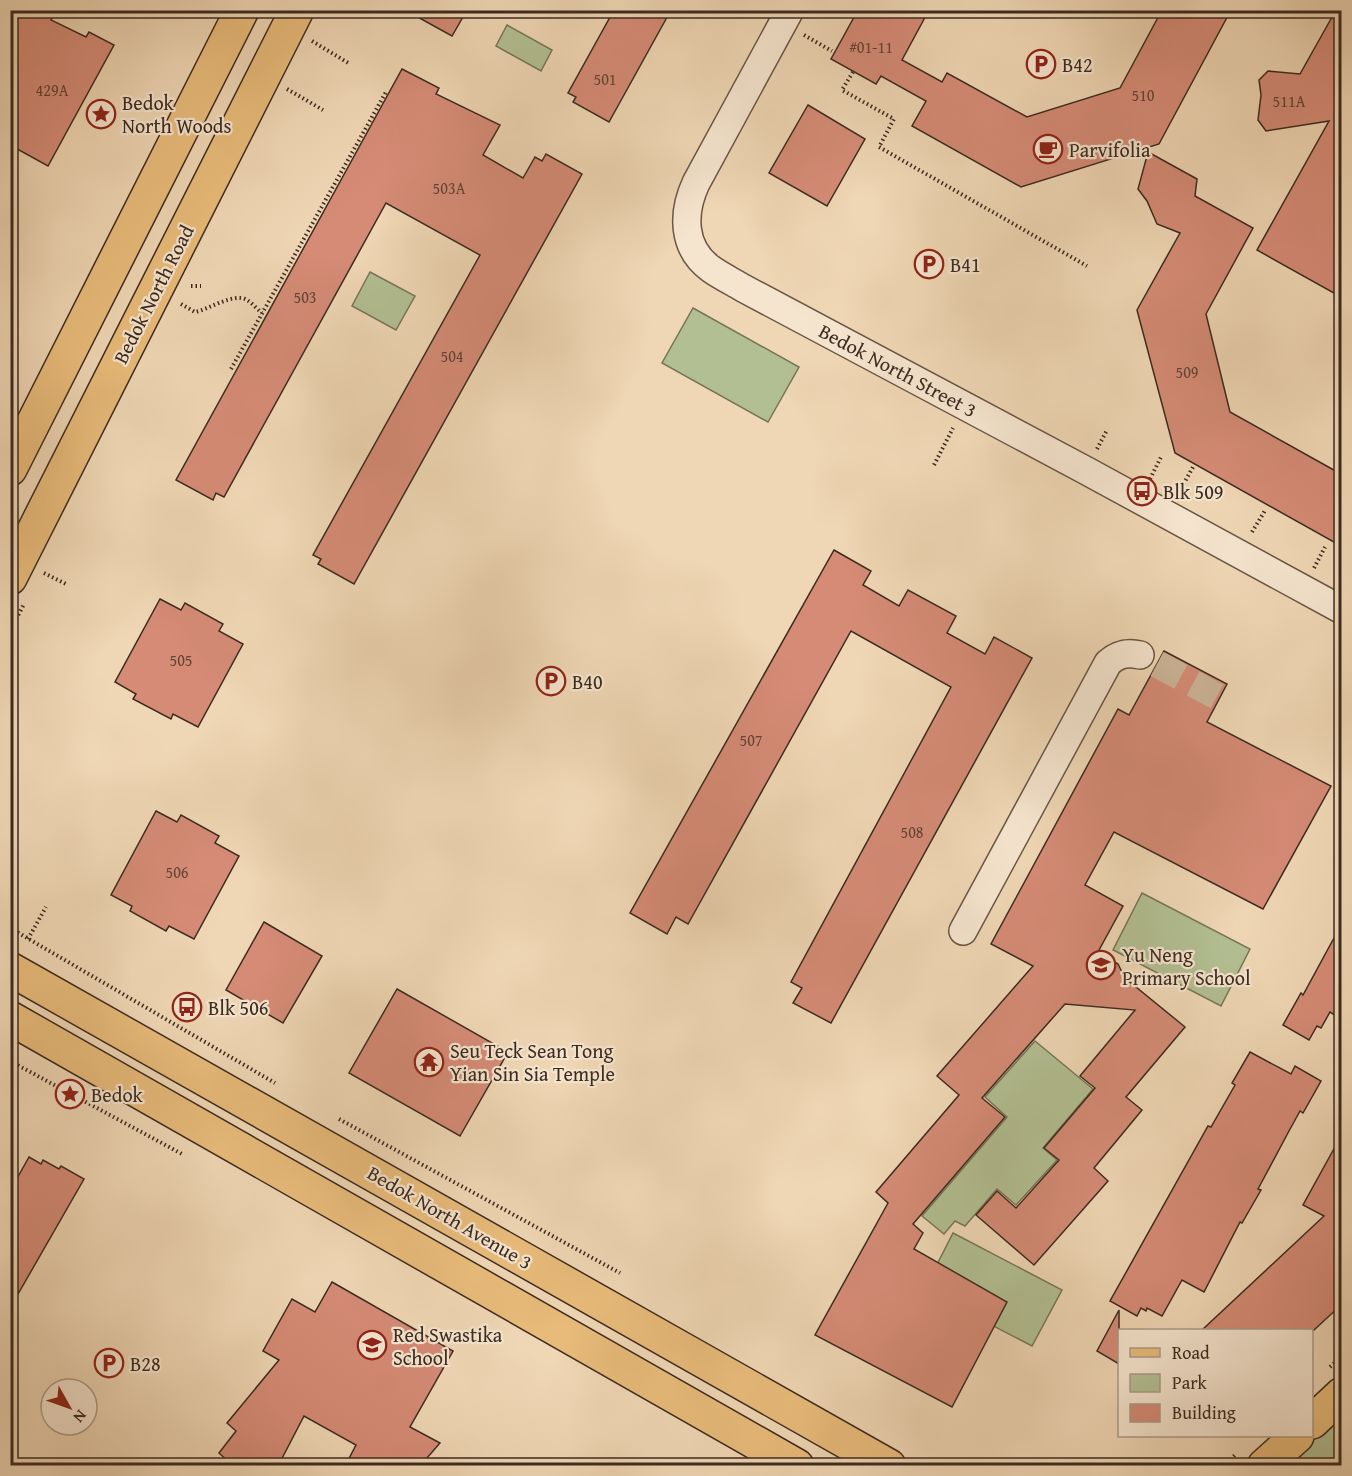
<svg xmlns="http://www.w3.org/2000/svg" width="1352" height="1476" font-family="'Gentium Book Plus',serif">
<rect width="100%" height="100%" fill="#efd6b4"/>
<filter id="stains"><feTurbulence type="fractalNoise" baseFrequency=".00333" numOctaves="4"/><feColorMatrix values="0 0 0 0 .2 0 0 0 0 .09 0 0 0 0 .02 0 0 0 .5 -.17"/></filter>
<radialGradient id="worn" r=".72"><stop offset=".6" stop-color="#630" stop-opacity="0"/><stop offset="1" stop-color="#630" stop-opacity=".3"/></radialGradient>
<g fill="#b2bf92" stroke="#777559" stroke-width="1.5">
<path d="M 507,25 L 552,50 L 541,71 L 496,46 Z"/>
<path d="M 370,272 L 415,296 L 396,330 L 352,306 Z"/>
<path d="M 693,308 L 799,367 L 768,422 L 662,363 Z"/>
<path d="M 1142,893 L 1250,949 L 1221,1006 L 1113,950 Z"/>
<path d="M 1035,1041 L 1093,1089 L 1043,1148 L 1057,1160 L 1016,1205 L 997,1189 L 965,1226 L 955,1221 L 944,1234 L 922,1216 L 1007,1117 L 985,1097 Z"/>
<path d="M 953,1233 L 1062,1290 L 1032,1346 L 924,1290 Z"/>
<path d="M 1341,1395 L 1341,1465 L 1266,1466 Z"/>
</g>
<g fill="#d58b76" stroke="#3c2b20" stroke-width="1.5">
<path d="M 10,10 L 56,10 L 51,20 L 86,37 L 89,32 L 114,45 L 48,166 L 10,145 Z"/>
<path d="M 405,10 L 467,10 L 452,36 Z"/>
<path d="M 614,10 L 671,10 L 609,122 L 573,102 L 576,97 L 568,93 Z"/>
<path d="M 858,10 L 929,10 L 902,60 L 942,82 L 947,73 L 1027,117 L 1120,88 L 1162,10 L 1231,10 L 1159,144 L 1021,187 L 912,126 L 926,101 L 881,76 L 876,84 L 831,59 Z"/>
<path d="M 1336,10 L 1341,10 L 1341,297 L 1257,250 L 1329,121 L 1266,131 L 1258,120 L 1261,95 L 1259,80 L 1268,71 L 1300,74 Z"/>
<path d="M 402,69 L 439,88 L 436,94 L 500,125 L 483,155 L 523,178 L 535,157 L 542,161 L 546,154 L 582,174 L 354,584 L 318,564 L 321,559 L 313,555 L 480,255 L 386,203 L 224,497 L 216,493 L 213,500 L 176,480 Z"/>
<path d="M 808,105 L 865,139 L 827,206 L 769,173 Z"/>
<path d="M 1148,152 L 1197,179 L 1195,196 L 1253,228 L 1206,314 L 1230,412 L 1341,474 L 1341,546 L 1175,453 L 1137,310 L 1180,233 L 1157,224 L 1147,201 L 1138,189 Z"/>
<path d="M 834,550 L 871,571 L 863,585 L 899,606 L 908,590 L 956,616 L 947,633 L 985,654 L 994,637 L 1032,658 L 831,1023 L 793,1003 L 802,988 L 791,982 L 951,687 L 851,631 L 688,924 L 676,917 L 667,934 L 630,913 Z"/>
<path d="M 160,599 L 181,610 L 185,603 L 223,624 L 219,631 L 243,644 L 198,727 L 173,714 L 171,719 L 133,699 L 136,694 L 115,682 Z"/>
<path d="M 1164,651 L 1227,684 L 1207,722 L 1331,786 L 1263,909 L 1114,832 L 1085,885 L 1123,906 L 1098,952 L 1118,964 L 1125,978 L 1185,1027 L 1126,1097 L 1142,1110 L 1094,1168 L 1108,1181 L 1034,1265 L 976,1215 L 997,1191 L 1016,1208 L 1059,1160 L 1044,1148 L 1095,1088 L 1080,1076 L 1135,1010 L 1065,1004 L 982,1098 L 1005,1117 L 913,1224 L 923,1233 L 914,1249 L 1007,1302 L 952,1407 L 815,1335 L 888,1203 L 876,1192 L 959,1095 L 937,1076 L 1033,966 L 991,944 L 1118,709 L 1129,715 Z"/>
<path d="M 156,811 L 177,822 L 181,815 L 219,836 L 215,843 L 239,856 L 194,939 L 169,926 L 166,931 L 130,911 L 132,906 L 111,895 Z"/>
<path d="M 264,922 L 322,956 L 283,1023 L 226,990 Z"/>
<path d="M 1341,925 L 1341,1019 L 1330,1012 L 1321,1028 L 1317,1026 L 1309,1040 L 1283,1025 L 1301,993 L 1303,995 Z"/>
<path d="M 397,989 L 508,1052 L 460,1136 L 349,1073 Z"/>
<path d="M 1250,1052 L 1291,1074 L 1295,1066 L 1321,1081 L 1303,1113 L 1300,1111 L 1289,1131 L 1258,1189 L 1261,1190 L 1242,1223 L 1240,1222 L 1204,1292 L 1182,1280 L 1162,1316 L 1147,1308 L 1146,1311 L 1141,1308 L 1137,1316 L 1110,1301 L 1208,1126 L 1211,1127 L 1235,1085 L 1232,1083 Z"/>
<path d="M 1341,1136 L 1341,1305 L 1314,1330 L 1202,1330 L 1324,1216 L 1303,1205 Z"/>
<path d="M 29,1157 L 41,1164 L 43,1160 L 59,1169 L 61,1166 L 84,1179 L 10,1308 L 10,1191 Z"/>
<path d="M 332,1282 L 453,1351 L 410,1427 L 440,1443 L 420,1466 L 345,1466 L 356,1445 L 304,1416 L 278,1466 L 233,1466 L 219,1453 L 236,1431 L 227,1423 L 279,1360 L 263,1351 L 292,1299 L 315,1312 Z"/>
<path d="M 1119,1310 L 1119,1364 L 1097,1351 Z"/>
</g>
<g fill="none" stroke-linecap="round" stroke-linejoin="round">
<path stroke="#cbb496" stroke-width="27" stroke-dasharray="27 14" stroke-linecap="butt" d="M 1157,664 L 1220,698"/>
<g stroke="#695645" stroke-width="30">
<g id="minor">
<path d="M 790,10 L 696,183 C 682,213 682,248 711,269 C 721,276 733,282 743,288 L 1085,470 L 1342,610"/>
<path d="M 963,931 L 1108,663 C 1118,654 1127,652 1140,655"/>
</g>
</g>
<g stroke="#3c2b20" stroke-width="36">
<g id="major">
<path d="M 10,469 L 242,10"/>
<path d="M 10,578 L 297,10"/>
<path d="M 10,969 L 889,1466"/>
<path d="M 10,1018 L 797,1466"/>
</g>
</g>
<g stroke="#3c2b20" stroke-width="36">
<g id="highway">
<path d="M 1312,1422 L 1342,1394"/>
<path d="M 1264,1466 L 1297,1436"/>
</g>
</g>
<g stroke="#3c2b20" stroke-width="4" stroke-dasharray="1.5 3" stroke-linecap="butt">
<path d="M 804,35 L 832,51"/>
<path d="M 312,41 L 350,64"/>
<path d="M 853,72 L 842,90 L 894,119 L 879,147 L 1087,266"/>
<path d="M 287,89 L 323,110"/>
<path d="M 191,286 L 201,286"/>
<path d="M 181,304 L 195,312 C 210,309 234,292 247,300 C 252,303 257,309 262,313"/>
<path d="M 231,369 L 386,92"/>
<path d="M 1097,449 L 1107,430"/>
<path d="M 934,465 L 953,428"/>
<path d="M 1150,479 L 1162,455"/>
<path d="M 1179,492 L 1193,467"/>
<path d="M 1252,532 L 1266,509"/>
<path d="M 1314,568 L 1325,547"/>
<path d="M 44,573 L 66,584"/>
<path d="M 10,631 L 24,604"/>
<path d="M 10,928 L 275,1083"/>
<path d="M 28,939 L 46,907"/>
<path d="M 10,1061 L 182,1154"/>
<path d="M 339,1119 L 620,1273"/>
<path d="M 1330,1367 L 1342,1356"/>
<path d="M 1224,1466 L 1236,1454"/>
</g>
<use href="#minor" stroke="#f5e4ce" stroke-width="27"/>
<use href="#major" stroke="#e8bb7a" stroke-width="33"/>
<use href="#highway" stroke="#e8bb7a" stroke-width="33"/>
</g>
<defs>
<g id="parking-ring" transform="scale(1.5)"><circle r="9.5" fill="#f5e4ce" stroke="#8f2418" stroke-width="1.5"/><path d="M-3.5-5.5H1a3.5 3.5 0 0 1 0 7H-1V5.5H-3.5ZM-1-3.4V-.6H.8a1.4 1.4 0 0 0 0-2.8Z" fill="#8f2418"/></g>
<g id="sight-ring" transform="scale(1.5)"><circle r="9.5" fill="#f5e4ce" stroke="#8f2418" stroke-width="1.5"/><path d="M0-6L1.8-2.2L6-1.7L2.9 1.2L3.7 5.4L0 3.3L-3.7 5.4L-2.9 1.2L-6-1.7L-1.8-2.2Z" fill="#8f2418"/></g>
<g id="cafe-ring" transform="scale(1.5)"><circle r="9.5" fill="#f5e4ce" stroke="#8f2418" stroke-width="1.5"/><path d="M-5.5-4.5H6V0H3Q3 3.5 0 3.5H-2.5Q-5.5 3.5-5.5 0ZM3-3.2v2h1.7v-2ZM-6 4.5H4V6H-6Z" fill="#8f2418"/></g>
<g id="bus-ring" transform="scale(1.5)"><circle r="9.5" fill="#f5e4ce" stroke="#8f2418" stroke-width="1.5"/><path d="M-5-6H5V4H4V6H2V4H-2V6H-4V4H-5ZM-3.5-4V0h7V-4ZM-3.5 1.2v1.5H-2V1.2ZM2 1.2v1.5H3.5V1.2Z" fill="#8f2418"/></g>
<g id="school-ring" transform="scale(1.5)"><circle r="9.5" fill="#f5e4ce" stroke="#8f2418" stroke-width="1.5"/><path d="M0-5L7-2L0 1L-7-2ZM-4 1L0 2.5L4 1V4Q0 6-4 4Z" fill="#8f2418"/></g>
<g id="temple-ring" transform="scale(1.5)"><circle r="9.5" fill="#f5e4ce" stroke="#8f2418" stroke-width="1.5"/><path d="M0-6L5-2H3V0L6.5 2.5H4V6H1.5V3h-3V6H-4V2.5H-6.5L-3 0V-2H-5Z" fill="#8f2418"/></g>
</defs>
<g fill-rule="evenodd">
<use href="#parking-ring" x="1041" y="64"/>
<use href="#sight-ring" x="101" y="114"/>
<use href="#cafe-ring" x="1048" y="149"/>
<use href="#parking-ring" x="929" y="264"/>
<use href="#bus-ring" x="1142" y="491"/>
<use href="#parking-ring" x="551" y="681"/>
<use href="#school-ring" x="1101" y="965"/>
<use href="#bus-ring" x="187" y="1007"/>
<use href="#temple-ring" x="429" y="1062"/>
<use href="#sight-ring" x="70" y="1094"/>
<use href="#school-ring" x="372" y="1345"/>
<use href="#parking-ring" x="109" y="1363"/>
</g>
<g text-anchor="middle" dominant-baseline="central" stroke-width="4.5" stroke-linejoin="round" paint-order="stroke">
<g font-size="16" fill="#624336">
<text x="871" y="47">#01-11</text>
<text x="605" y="79">501</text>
<text x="52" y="90">429A</text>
<text x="1143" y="95">510</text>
<text x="1289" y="101">511A</text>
<text x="449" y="188">503A</text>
<text x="305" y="297">503</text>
<text x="452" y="356">504</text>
<text x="1187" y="372">509</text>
<text x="181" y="660">505</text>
<text x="751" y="740">507</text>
<text x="912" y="832">508</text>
<text x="177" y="872">506</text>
</g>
<g font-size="20" fill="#3c2b20" stroke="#f5e4ce" text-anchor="start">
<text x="1062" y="64">B42</text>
<text x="122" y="102">Bedok<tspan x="122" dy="23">North Woods</tspan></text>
<text x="1069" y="149">Parvifolia</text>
<text x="950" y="264">B41</text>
<text x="1163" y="491">Blk 509</text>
<text x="572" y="681">B40</text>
<text x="1122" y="954">Yu Neng<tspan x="1122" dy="23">Primary School</tspan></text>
<text x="208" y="1007">Blk 506</text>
<text x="450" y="1050">Seu Teck Sean Tong<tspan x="450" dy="23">Yian Sin Sia Temple</tspan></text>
<text x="91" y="1094">Bedok</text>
<text x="393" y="1334">Red Swastika<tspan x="393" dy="23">School</tspan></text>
<text x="130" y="1363">B28</text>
</g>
<g font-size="20" fill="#3c2b20" stroke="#f5e4ce">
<text transform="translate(153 294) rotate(-63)">Bedok North Road</text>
<text transform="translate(898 370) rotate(28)">Bedok North Street 3</text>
<text transform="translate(450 1217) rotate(30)">Bedok North Avenue 3</text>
</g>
</g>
<rect width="1352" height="1476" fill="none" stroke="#efd6b4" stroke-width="36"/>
<rect x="12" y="12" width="1328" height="1452" fill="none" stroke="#3c2b20" stroke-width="3"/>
<rect x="18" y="18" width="1316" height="1440" fill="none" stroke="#3c2b20" stroke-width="1.5"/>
<rect x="1118" y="1329" width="195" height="108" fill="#f5e4ce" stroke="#ab9a88" stroke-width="1.5"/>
<rect x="1130" y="1348" width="30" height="9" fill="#e8bb7a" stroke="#ab9a88" stroke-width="1.5"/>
<text x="1172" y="1359" font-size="18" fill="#3c2b20">Road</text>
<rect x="1130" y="1374" width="30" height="18" fill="#b2bf92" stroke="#ab9a88" stroke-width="1.5"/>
<text x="1172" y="1389" font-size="18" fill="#3c2b20">Park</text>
<rect x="1130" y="1404" width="30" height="18" fill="#d58b76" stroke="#ab9a88" stroke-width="1.5"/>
<text x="1172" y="1419" font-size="18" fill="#3c2b20">Building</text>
<g transform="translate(69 1407) rotate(130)"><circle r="28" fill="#f5e4ce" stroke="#ab9a88" stroke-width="1.5"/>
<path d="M0-4.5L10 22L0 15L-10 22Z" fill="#8f2418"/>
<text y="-9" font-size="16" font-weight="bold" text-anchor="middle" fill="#3c2b20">N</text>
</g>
<rect width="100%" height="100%" filter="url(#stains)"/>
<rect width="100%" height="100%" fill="url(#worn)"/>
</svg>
